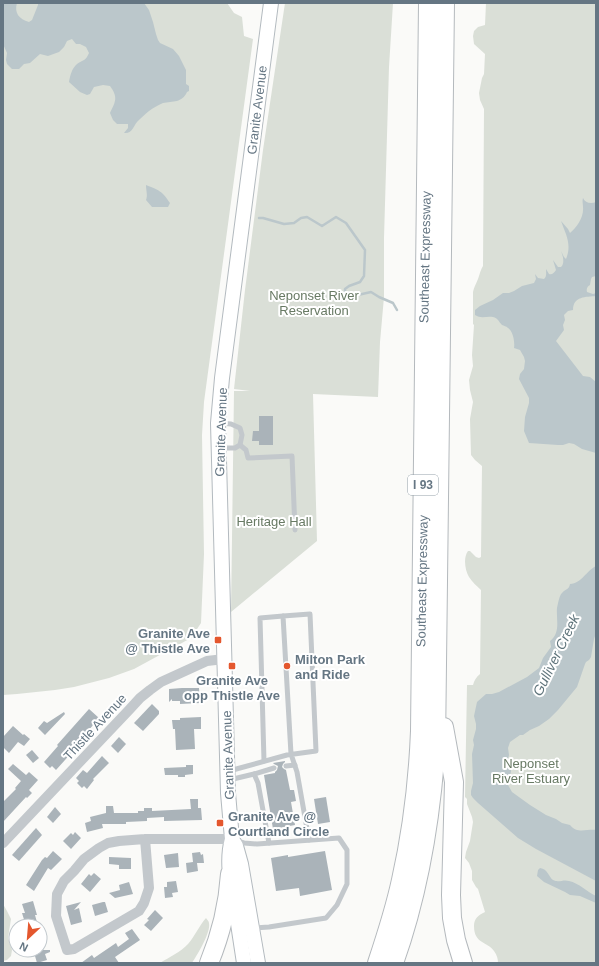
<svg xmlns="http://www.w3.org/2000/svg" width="599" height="966" font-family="Helvetica,sans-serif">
<rect width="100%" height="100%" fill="#fafaf8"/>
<g fill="#dadfd7">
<path d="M 3,3 L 227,3 L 234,13 L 242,17 L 244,36 L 253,39 L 204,402 L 202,435 L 204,554 L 201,623 L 191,638 L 134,669 L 109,678 L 74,687 L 55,690 L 17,694 L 3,695 Z"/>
<path d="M 285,3 L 393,3 L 389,67 L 384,238 L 384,297 L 380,342 L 378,397 L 313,394 L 317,541 L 231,612 L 234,391 L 250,391 L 234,389 L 245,290 L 263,150 Z"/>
<path d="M 486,3 L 596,3 L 596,963 L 498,963 C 498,959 497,955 494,951 C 487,941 474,944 474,926 C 474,919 478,915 485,912 L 478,889 L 476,887 L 472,880 L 472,871 L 469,863 L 465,858 L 466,852 L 470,841 L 473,822 L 472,817 L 467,804 L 467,799 L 465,797 L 467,685 L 473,685 C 474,681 476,677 480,674 L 481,590 C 477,586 472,582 469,577 C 465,570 463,558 468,551 L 470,551 L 476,557 L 479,558 L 481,557 L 482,466 L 475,460 L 471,455 L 470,419 L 473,402 L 470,390 L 469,380 L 473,366 L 472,355 L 474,325 L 473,324 L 473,292 C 474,287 476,284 478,279 C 480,274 480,271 483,266 L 484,109 L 480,100 L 479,93 L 482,78 L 484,74 L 485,54 L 474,44 L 473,36 L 474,31 L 478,27 L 485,25 Z"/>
<path d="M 3,904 L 7,911 L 11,919 L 8,938 L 12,950 L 11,956 L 7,960 L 3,961 Z"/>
<path d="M 206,918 C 207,920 209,921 209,923 C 211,933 197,955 192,963 L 160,963 C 169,957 181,952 188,944 C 195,936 199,926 206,918 Z"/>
</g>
<g fill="#bbc7cb">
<path d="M 3,3 L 17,3 C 14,13 19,19 29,22 L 32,20 L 38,5 L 38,3 L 144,3 L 149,10 L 153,22 L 156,34 L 158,40 L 160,43 L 173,49 L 179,56 L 186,70 L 186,84 L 189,86 L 189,91 L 187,92 C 182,103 173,101 163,103 C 158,105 153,108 149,111 C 145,114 141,118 137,122 C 133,127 132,134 124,133 L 128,128 L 128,124 L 117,124 L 113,120 L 110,113 C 116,101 118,97 110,86 L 103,85 L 94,87 L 90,94 L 87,95 L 80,92 L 69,82 C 70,76 72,68 77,64 C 84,59 85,62 89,53 L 86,47 L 80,44 L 76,44 L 72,39 L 67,41 L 64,47 L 59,52 L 48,56 L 40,54 L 30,63 L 24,64 L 19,69 L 12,69 L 7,64 L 6,60 L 7,53 L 3,44 Z"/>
<path d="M 146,185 C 159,190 162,191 170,203 L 168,207 L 152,207 L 146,200 C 148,195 146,191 146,185 Z"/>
<path d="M 583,198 C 585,203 591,204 596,202 L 596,263 L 595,265 L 595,267 L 596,268 L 596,276 L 592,277 L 591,279 L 590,285 C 588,286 586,288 587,292 L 593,294 L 596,293 L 596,296 C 586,297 573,296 573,310 L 568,311 L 564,315 L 565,320 L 563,325 L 564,330 L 556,341 L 583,376 L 590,377 L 596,382 L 596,453 L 582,449 L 574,444 L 569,443 L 563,445 L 558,445 L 529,443 L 524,431 L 525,417 L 529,403 L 529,398 L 519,379 L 520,374 L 524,369 L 525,361 L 524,357 L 520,350 L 514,348 C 515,342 513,331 508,328 C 506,326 504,326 502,325 C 499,322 498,318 493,317 C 486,316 481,319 475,315 L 475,310 L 480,306 L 493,300 L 503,293 L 509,293 L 514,291 L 522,286 L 534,283 L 536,279 L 535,274 L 538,278 L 544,279 C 547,276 546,273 546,269 L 549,274 C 552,275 554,273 556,270 L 553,260 L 558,267 L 561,267 C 565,263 563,256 561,251 L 564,257 L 566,259 C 572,244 566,235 561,221 L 568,229 L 570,233 C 577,227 584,217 583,207 C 583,203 582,202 583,198 Z"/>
<path d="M 596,566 L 596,633 L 594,639 L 591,657 L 589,660 L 586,662 L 585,664 L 577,687 L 558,710 L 549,719 L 539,726 L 530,730 L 523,735 L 520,735 L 510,742 L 508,748 L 509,755 L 508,759 L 508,762 L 511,768 L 511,772 L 510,775 L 510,780 L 508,783 L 508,785 L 512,792 L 530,805 L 546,815 L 556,819 L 562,823 L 570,825 C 577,834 586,829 596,830 L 596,881 L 536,849 L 518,838 L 478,803 L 473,798 L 471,795 L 471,791 L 473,783 L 472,754 L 474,745 L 473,740 L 476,729 L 476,724 L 474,716 L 477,702 L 486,694 L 492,694 L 499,692 L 527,677 L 539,668 L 543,658 L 551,647 L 550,641 C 561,633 556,619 557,608 C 558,604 559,596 562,593 C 565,589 569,590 570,584 C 582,583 586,571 596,566 Z"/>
<path d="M 540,868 C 548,869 548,876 553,880 C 559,883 563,879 569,881 C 579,883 587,892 596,896 L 596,903 L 580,896 L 570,895 L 565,892 L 544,882 L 537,876 L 538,870 Z"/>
</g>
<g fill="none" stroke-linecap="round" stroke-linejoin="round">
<path stroke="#bbc7cb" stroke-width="2.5" d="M 259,218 L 263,218 L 284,224 L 294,223 L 301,218 L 307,217 L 322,226 L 336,217 L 346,223 L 365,250 L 364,276 L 360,282 L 349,286 L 345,289 L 345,295 L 349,297 L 371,292 L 379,297 L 393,303 L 397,310"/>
</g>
<g fill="#aab3b9">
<path d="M 259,416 L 273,416 L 273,445 L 259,445 L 259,441 L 252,441 L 253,431 L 259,431 Z"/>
<path d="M 182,688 L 199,688 L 200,703 L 180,704 L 180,701 L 172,701 L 172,699 L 169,702 L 169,689 Z"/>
<path d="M 152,704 L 159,711 L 159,714 L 143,731 L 134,723 Z"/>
<path d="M 89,709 L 99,718 L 88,731 L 89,732 L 73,749 L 74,750 L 56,770 L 52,766 L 50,768 L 44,762 L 58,746 L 57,745 Z"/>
<path d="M 64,712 L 65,714 L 45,735 L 38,728 L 44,721 L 47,723 Z"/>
<path d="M 201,717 L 201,729 L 194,729 L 195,749 L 176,750 L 175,729 L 173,729 L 172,720 L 180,720 L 180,718 Z"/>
<path d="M 13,726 L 23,735 L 24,734 L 30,739 L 24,746 L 18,742 L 9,753 L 3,747 L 3,737 Z"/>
<path d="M 119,737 L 126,744 L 118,753 L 111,746 Z"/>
<path d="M 32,750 L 39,758 L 33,763 L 26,755 Z"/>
<path d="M 102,756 L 109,763 L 93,779 L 94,780 L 87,789 L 84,786 L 82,788 L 77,783 L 79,781 L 76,778 L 83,770 L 87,773 Z"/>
<path d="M 285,761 L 285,762 L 283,764 L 282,767 L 284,769 L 286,770 L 290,790 L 294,790 L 296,801 L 291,802 L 295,825 L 273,829 L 264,775 L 275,773 L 275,772 L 277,770 L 278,766 L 274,764 L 273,763 Z"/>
<path d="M 13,764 L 26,775 L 29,772 L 38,780 L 29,790 L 32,793 L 27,798 L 26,797 L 3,822 L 3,802 L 16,789 L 15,788 L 21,781 L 8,769 Z"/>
<path d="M 186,765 L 193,765 L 193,774 L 185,775 L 185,777 L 178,777 L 178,775 L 165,775 L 164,768 L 186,767 Z"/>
<path d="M 326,797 L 330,822 L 318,824 L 314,799 Z"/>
<path d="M 190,799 L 198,799 L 198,808 L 201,808 L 202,820 L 164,821 L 164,817 L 147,818 L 147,821 L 126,822 L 126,824 L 102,824 L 103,828 L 87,832 L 85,823 L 91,821 L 90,817 L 106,813 L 106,806 L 113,806 L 114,813 L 138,813 L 138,811 L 144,811 L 144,808 L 152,808 L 152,811 L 191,809 Z"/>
<path d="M 55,807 L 61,814 L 53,823 L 47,817 Z"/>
<path d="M 36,828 L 42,835 L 19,861 L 12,855 Z"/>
<path d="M 75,832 L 81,838 L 71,849 L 63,841 L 71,833 L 73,835 Z"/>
<path d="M 53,851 L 62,859 L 51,870 L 48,868 L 34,891 L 26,885 L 42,860 L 45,857 L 47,858 Z"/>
<path d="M 325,851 L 332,890 L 300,896 L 299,888 L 276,891 L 271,858 L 288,855 L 288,857 Z"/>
<path d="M 200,852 L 201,855 L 203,854 L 204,863 L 197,863 L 198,871 L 187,873 L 186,863 L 193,862 L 192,853 Z"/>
<path d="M 178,853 L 179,867 L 166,868 L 164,855 Z"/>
<path d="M 109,857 L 131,858 L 131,869 L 119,869 L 119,865 L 109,864 Z"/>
<path d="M 94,873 L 101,879 L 90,892 L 81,884 L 89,874 L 91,876 Z"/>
<path d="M 176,881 L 178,892 L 172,893 L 173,897 L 165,898 L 164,887 L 167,887 L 167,882 Z"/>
<path d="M 129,882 L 133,894 L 115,898 L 109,893 L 120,890 L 119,885 Z"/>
<path d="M 33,901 L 37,915 L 35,915 L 38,926 L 26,926 L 22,913 L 25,913 L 22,904 Z"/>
<path d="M 81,902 L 74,910 L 79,908 L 82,922 L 71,925 L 66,906 Z"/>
<path d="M 103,902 L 105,902 L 108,912 L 95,916 L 92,905 Z"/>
<path d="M 155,910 L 163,918 L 151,931 L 144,925 L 149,920 L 147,919 Z"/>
<path d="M 132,929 L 140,940 L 115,957 L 119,963 L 81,963 L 92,955 L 94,958 L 116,943 L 118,947 L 129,939 L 125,933 Z"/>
<path d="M 29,950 L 50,950 L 50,952 L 45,954 L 47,960 L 37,963 L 35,956 L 31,957 Z"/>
</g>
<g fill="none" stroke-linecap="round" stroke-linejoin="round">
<g stroke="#b3babf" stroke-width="16">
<g id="secondary">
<path d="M 232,839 L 236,846 L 241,864 L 258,963"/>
<path d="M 244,963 C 241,943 238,924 235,904 C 231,883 226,861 232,839 L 228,793 L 218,423 L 222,378 L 271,3"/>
</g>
</g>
<g stroke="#b4b9bd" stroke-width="20">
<g id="highway">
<path d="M 444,727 L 454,782 L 451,895 L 452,918 L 456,940 L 463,963"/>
<path d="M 209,963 C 221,934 228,905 230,874"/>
<path d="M 377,963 C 386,936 395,908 401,880 C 412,831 418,781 420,731 L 428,3"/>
<path d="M 394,963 C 419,893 431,820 436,746 L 445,3"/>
</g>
</g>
<g stroke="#c3c8cc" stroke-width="5">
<path d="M 240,445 L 246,450 L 248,458 L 292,456 L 295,530"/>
<path d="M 219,448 L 235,448 L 240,445 L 242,435 L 240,428 L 231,424 L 220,423"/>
<path d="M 264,761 L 260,618 L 283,616"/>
<path d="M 286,766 L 295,765"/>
<path d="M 229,771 L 287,755 L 316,751 L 310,614 L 283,616 L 291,754 L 297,772 L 309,840"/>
<path d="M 254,774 L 258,783 L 269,843"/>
<path d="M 229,780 L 254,774 L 274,768"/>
<path d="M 237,841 L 244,843 L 257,844 L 339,838 L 347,850 L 347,884 L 337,905 L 326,918 L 269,927 L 253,928"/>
</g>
<g stroke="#c3c8cc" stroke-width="10">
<path d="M 145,839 L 149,888 L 144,903 L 139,911 L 74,949 L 67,950 L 56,916 L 57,894 L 64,881 L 74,871 L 84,859 L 99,848 L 108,843 L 119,841 L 145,839 L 232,839"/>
<path d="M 3,843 L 129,710 L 140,698 L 150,690 L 161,682 L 207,661 L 224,659"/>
</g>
<use href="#secondary" stroke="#fff" stroke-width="14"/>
<use href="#highway" stroke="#fff" stroke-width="18"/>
</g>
<g fill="#e4572e" stroke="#fff" stroke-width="1.5">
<rect x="214" y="636" width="8" height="8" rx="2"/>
<rect x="228" y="662" width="8" height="8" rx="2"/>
<circle cx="287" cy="666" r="4"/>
<rect x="216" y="819" width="8" height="8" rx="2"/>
</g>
<g text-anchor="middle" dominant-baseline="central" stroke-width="4" stroke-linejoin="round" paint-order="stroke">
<rect fill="#fff" stroke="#939fa8" stroke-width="1" x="408" y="475" width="30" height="20" rx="3"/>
<g font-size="12" font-weight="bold" fill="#657683">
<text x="423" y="485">I 93</text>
</g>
<g font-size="13" fill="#657683" stroke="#fff">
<text transform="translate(257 110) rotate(-83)">Granite Avenue</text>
<text transform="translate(425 257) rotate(-89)">Southeast Expressway</text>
<text transform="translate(221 432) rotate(-88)">Granite Avenue</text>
<text transform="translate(422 581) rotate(-89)">Southeast Expressway</text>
<text transform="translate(95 727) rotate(-47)">Thistle Avenue</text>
<text transform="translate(228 755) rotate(-92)">Granite Avenue</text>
</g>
<g font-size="13" fill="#687a64" stroke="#fff">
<text x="314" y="295">Neponset River<tspan x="314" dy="15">Reservation</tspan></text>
<text x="274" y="521">Heritage Hall</text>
<text x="531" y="763">Neponset<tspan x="531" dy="15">River Estuary</tspan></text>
</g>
<g font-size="13" font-weight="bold" fill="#657683" stroke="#fff" text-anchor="start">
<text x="210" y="633" text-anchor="end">Granite Ave<tspan x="210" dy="15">@ Thistle Ave</tspan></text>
<text x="295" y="659">Milton Park<tspan x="295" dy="15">and Ride</tspan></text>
<text x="232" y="680" text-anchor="middle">Granite Ave<tspan x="232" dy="15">opp Thistle Ave</tspan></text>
<text x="228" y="816">Granite Ave @<tspan x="228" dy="15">Courtland Circle</tspan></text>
</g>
<g font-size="14" font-style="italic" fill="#60757c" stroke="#fff">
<text transform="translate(556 655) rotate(-64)">Gulliver Creek</text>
</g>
</g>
<rect width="599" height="966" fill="none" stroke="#657683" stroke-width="8"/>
<g transform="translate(28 938) rotate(206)"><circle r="19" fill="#ffffff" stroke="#c1c8cd"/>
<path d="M0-3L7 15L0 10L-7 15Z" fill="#e4572e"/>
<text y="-6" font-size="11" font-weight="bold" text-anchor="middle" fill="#657683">N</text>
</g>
</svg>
